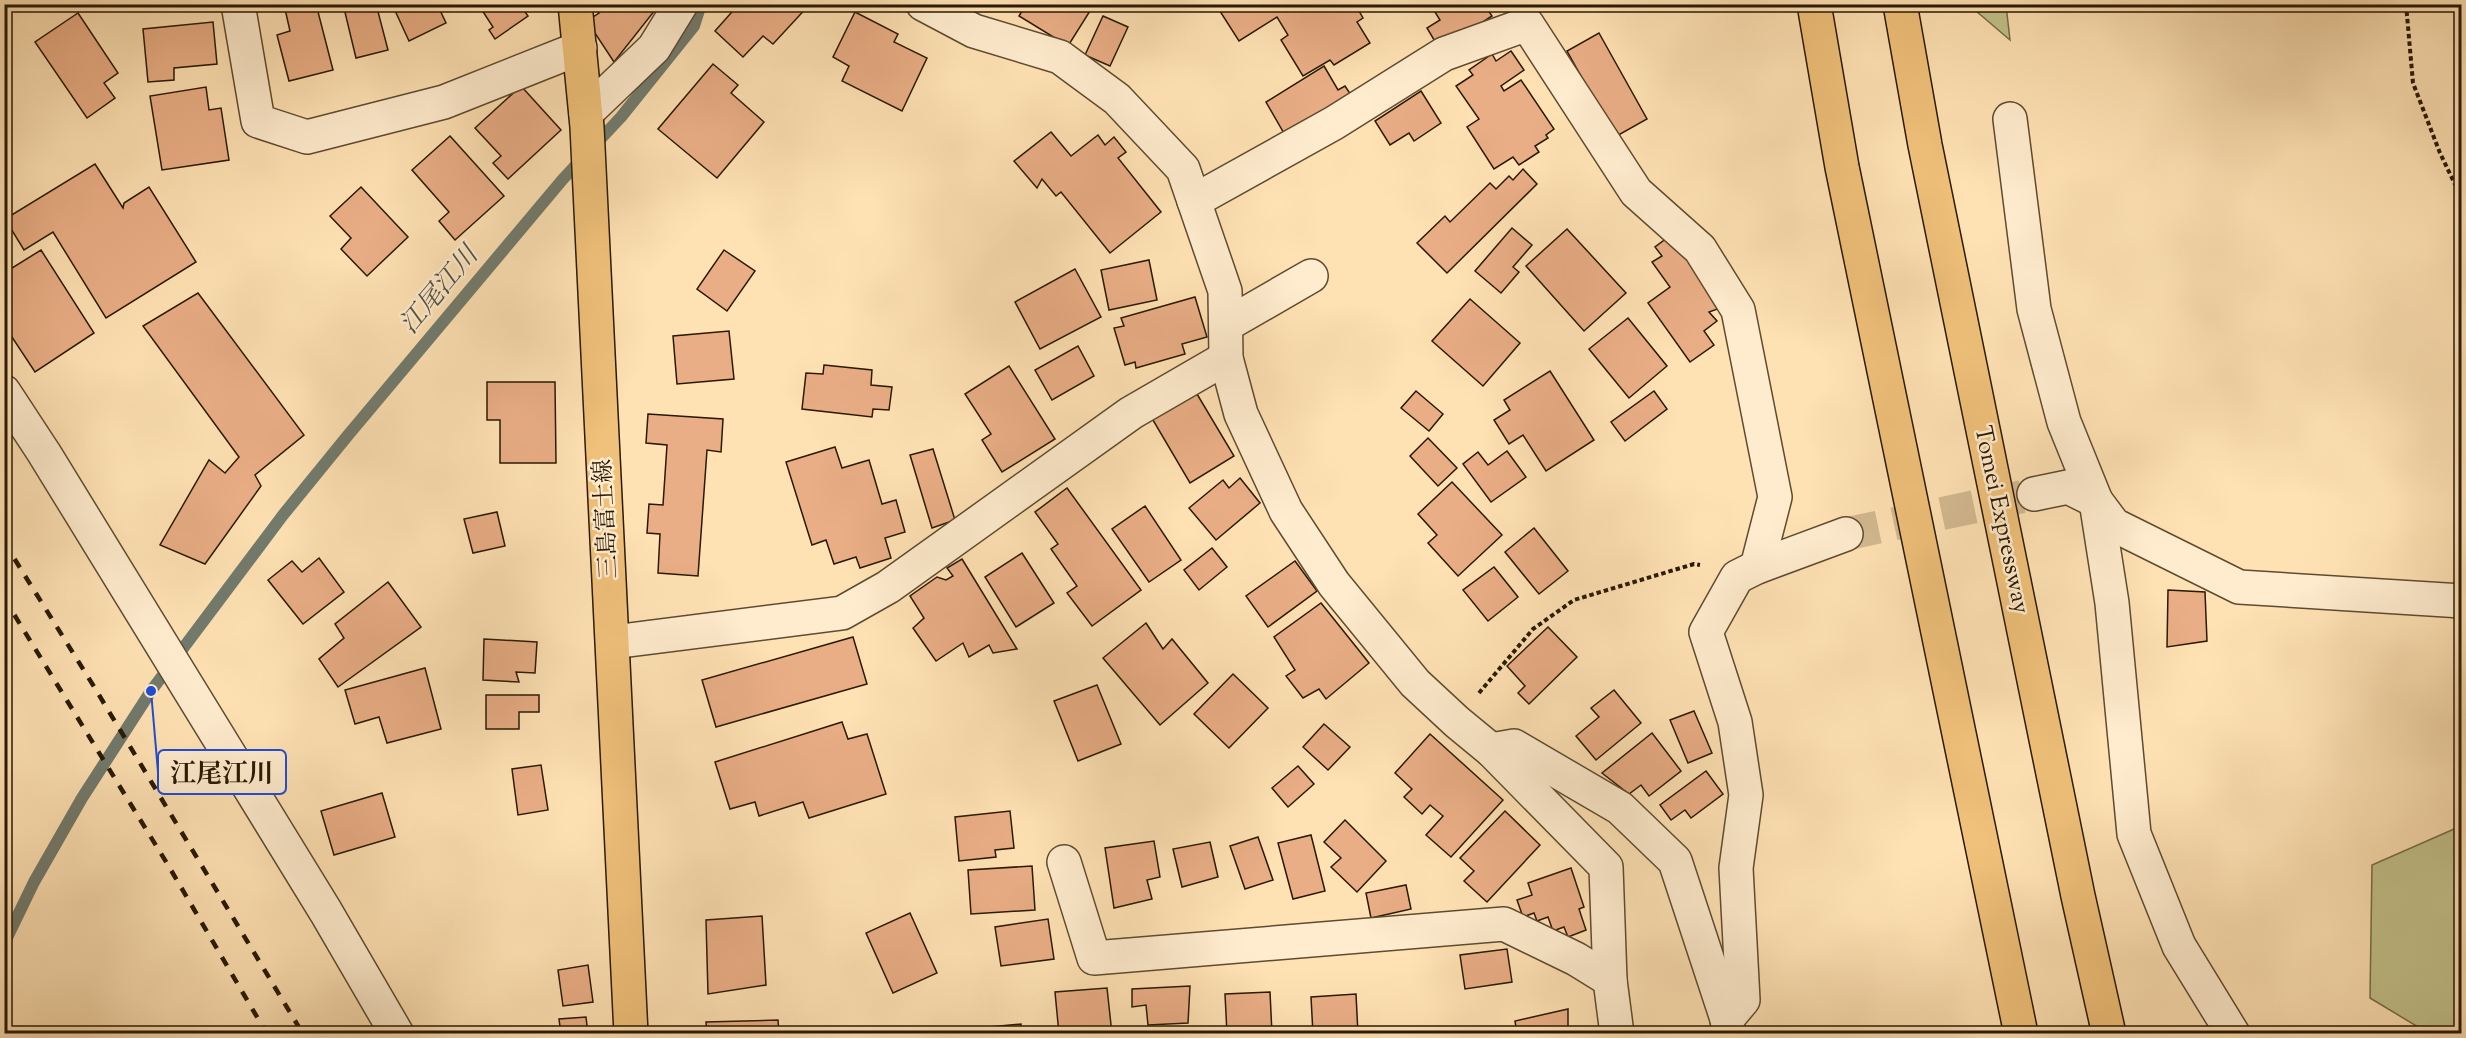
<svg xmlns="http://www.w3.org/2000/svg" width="2466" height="1038" font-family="'Sorts Mill Goudy','Noto Serif JP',serif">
<rect width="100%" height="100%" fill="#ffe2b4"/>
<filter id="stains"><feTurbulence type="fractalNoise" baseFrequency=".00333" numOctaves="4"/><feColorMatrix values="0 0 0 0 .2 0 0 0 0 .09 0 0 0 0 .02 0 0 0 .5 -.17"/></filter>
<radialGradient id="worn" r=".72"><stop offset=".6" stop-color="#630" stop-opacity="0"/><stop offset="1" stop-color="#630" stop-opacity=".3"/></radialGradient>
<g fill="#c3c28b" stroke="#766e48" stroke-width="1.5">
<path d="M 1969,5 L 2006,5 L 2010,40 Z"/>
<path d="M 2461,826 L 2461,1033 L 2428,1033 L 2370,998 L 2372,865 Z"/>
</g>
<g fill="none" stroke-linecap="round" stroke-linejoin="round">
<path stroke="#727b6e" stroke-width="12" d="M 4,944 L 34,882 L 82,798 L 151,691 L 283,515 L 349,434 L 563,179 L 621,117 L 694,26 L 701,4"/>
</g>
<g fill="#eaae86" stroke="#291904" stroke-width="1.5">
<path d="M 302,4 L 316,4 L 333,70 L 289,81 L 277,35 L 290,31 L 285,9 Z"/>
<path d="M 343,4 L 376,4 L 388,50 L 356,58 Z"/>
<path d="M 392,4 L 437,4 L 446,23 L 409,41 Z"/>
<path d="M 478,4 L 515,4 L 518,8 L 521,6 L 528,16 L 495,39 L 489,30 L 493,27 Z"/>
<path d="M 593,4 L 659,5 L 614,62 L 587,21 L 599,13 Z"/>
<path d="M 739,4 L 810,4 L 773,44 L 763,36 L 743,57 L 715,31 Z"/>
<path d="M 1026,4 L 1080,4 L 1090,11 L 1068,46 L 1019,16 Z"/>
<path d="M 1330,4 L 1355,4 L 1363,18 L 1357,22 L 1370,43 L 1334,65 L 1330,60 L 1303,76 L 1281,40 L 1288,35 L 1277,17 L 1239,41 L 1216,5 Z"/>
<path d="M 1430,4 L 1484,4 L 1492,16 L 1440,50 L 1427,28 L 1440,20 Z"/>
<path d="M 855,12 L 898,34 L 894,42 L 927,58 L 902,111 L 842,81 L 849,66 L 833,57 Z"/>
<path d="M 78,13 L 118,73 L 104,83 L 115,98 L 87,118 L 35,42 Z"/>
<path d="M 1103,16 L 1128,27 L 1110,66 L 1085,55 Z"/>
<path d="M 213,22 L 217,64 L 174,68 L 174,80 L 148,82 L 143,29 Z"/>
<path d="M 1599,33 L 1647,119 L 1615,137 L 1567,51 Z"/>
<path d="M 1511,51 L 1524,70 L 1501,86 L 1504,91 L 1521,80 L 1554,129 L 1546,135 L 1548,138 L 1535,146 L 1539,152 L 1519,165 L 1513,157 L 1494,169 L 1467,127 L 1479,119 L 1456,86 L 1473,75 L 1469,70 L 1492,54 L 1496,61 Z"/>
<path d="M 713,64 L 738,85 L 731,93 L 764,122 L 717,178 L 658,129 Z"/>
<path d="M 1324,66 L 1338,90 L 1345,86 L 1351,95 L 1285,135 L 1266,102 Z"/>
<path d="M 521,86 L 561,130 L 508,179 L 493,163 L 501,156 L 475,128 Z"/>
<path d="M 206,87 L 209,110 L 221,108 L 229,160 L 162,170 L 150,96 Z"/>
<path d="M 1421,91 L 1441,123 L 1414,141 L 1409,133 L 1390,145 L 1375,121 Z"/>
<path d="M 1051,132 L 1071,156 L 1098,135 L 1105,145 L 1114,137 L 1126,152 L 1118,158 L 1161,212 L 1110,253 L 1061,192 L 1056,196 L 1042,179 L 1037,188 L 1014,161 Z"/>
<path d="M 450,136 L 504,196 L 455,240 L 439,221 L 449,212 L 412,170 Z"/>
<path d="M 95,164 L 123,208 L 124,203 L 149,187 L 196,262 L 106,318 L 53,232 L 24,250 L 5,219 Z"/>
<path d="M 1523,169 L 1537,184 L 1447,273 L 1417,243 L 1445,216 L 1450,222 L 1490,183 L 1496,189 L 1509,176 L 1513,180 Z"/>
<path d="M 361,187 L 408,237 L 367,276 L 341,249 L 351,238 L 330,216 Z"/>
<path d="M 1512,228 L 1532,245 L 1513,267 L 1519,272 L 1501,293 L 1475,271 Z"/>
<path d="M 1567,229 L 1626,293 L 1584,331 L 1526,266 Z"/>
<path d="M 1671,235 L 1723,307 L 1709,312 L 1717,321 L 1704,331 L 1714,345 L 1690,362 L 1648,303 L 1670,287 L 1652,262 L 1662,256 L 1655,247 Z"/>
<path d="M 41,250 L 94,333 L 35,372 L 4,325 L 4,273 Z"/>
<path d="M 724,250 L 755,271 L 727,311 L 697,289 Z"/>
<path d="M 1149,260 L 1157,300 L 1109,310 L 1101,270 Z"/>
<path d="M 1075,269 L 1101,317 L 1040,349 L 1015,302 Z"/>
<path d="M 198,293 L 304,435 L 255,475 L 261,486 L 205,564 L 160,545 L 209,460 L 225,473 L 239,457 L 143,326 Z"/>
<path d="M 1195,297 L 1207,337 L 1182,344 L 1185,354 L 1136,368 L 1135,362 L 1125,365 L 1114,328 L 1124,326 L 1121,318 Z"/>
<path d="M 1470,299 L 1520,343 L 1483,386 L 1432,341 Z"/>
<path d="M 1628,318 L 1667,366 L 1629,398 L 1589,349 Z"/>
<path d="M 729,331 L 734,379 L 677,384 L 673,336 Z"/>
<path d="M 1078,346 L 1094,376 L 1052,400 L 1035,370 Z"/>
<path d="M 824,365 L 872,370 L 871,385 L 892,387 L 889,410 L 873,409 L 872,417 L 802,409 L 806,373 L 823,374 Z"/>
<path d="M 1009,366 L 1055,439 L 1002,472 L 982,440 L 991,434 L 965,394 Z"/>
<path d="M 1550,371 L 1594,440 L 1546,471 L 1523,435 L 1509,444 L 1494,420 L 1510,410 L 1504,400 Z"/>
<path d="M 487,382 L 555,382 L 556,463 L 500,463 L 500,420 L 487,420 Z"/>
<path d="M 1194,389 L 1234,456 L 1190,483 L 1150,415 Z"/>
<path d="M 1416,391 L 1443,414 L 1429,431 L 1401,408 Z"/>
<path d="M 1654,391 L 1667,409 L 1625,441 L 1611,422 Z"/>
<path d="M 648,414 L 723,419 L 721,452 L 707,450 L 698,576 L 658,573 L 660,534 L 647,533 L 649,504 L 663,505 L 667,445 L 646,443 Z"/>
<path d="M 1428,438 L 1457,468 L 1438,486 L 1410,456 Z"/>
<path d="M 835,447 L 842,468 L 869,460 L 882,504 L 896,500 L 905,532 L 885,538 L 891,558 L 860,568 L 856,557 L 834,564 L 826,540 L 812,545 L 786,462 Z"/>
<path d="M 933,449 L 955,520 L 932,528 L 910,455 Z"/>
<path d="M 1507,451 L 1526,477 L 1491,502 L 1463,464 L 1478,452 L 1488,465 Z"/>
<path d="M 1240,478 L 1260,503 L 1216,540 L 1189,508 L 1223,480 L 1229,488 Z"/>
<path d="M 1452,482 L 1502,535 L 1458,576 L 1428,543 L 1437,535 L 1418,514 Z"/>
<path d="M 1067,488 L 1141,590 L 1092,626 L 1067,593 L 1077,586 L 1051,549 L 1058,544 L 1035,512 Z"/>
<path d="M 1145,506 L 1181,560 L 1149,582 L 1112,529 Z"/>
<path d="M 497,512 L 505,546 L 473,553 L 464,519 Z"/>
<path d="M 1534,528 L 1568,571 L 1539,594 L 1505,552 Z"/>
<path d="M 1212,548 L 1227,567 L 1199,590 L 1184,570 Z"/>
<path d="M 1022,553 L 1054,603 L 1016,627 L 985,577 Z"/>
<path d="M 319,558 L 344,592 L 303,624 L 268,580 L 292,561 L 302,572 Z"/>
<path d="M 962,559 L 1017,649 L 993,653 L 989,645 L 969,657 L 963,643 L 936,661 L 913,628 L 924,618 L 910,596 L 937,577 L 946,580 L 953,576 L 947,568 Z"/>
<path d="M 1295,561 L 1317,591 L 1268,627 L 1246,596 Z"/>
<path d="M 1494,567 L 1518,597 L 1488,621 L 1463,590 Z"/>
<path d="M 388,582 L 421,627 L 338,687 L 319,659 L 344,638 L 335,624 Z"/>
<path d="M 2168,590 L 2205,592 L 2207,641 L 2167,647 Z"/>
<path d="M 1321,603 L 1369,663 L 1326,699 L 1319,689 L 1303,698 L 1286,676 L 1295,670 L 1274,637 Z"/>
<path d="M 1146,623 L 1163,649 L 1172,639 L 1208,683 L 1160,725 L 1103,658 Z"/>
<path d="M 1548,627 L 1577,657 L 1529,704 L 1518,693 L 1525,686 L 1507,666 Z"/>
<path d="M 853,637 L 867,684 L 716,727 L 702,680 Z"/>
<path d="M 484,639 L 537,642 L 535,673 L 516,672 L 519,682 L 483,680 Z"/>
<path d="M 425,668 L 441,729 L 387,743 L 379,717 L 355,724 L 345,690 Z"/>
<path d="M 1233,674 L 1268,708 L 1229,748 L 1194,714 Z"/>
<path d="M 1097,685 L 1121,744 L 1078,761 L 1054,701 Z"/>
<path d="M 1614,690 L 1641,723 L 1596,760 L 1576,736 L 1599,717 L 1591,708 Z"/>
<path d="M 486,695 L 539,695 L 539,712 L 519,712 L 519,729 L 486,729 Z"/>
<path d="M 1694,711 L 1712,753 L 1688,763 L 1670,720 Z"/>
<path d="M 842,722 L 848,739 L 867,734 L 886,794 L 809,818 L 803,802 L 759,816 L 755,802 L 730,809 L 715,762 Z"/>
<path d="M 1324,724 L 1350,747 L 1328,770 L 1303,747 Z"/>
<path d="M 1652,733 L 1681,771 L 1649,796 L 1641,785 L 1629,794 L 1602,773 Z"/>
<path d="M 1430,734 L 1503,800 L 1451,857 L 1426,835 L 1443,816 L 1430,805 L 1422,814 L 1404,797 L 1412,789 L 1395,773 Z"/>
<path d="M 541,765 L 548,810 L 518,815 L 512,769 Z"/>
<path d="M 1298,766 L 1314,784 L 1288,807 L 1272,788 Z"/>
<path d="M 1706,771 L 1723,794 L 1691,818 L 1685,810 L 1671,820 L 1660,805 Z"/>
<path d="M 382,793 L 395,837 L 334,855 L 321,811 Z"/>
<path d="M 1010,811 L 1014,848 L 995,850 L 996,857 L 959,861 L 955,817 Z"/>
<path d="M 1505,811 L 1540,845 L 1487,902 L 1464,881 L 1474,871 L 1460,858 Z"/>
<path d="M 1345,820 L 1386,861 L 1357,892 L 1331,867 L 1341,858 L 1324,842 Z"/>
<path d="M 1311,835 L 1325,891 L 1293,899 L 1278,843 Z"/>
<path d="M 1258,837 L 1273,880 L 1245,889 L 1230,846 Z"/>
<path d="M 1154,841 L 1160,877 L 1147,880 L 1152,899 L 1114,908 L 1105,848 Z"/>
<path d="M 1210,842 L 1218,877 L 1182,887 L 1173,849 Z"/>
<path d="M 1032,866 L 1035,910 L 971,914 L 968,870 Z"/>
<path d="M 1571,868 L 1584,907 L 1579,909 L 1586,930 L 1568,937 L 1564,927 L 1553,931 L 1548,917 L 1537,921 L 1534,913 L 1523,917 L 1517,900 L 1532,895 L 1528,883 Z"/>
<path d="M 1406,885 L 1411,909 L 1371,918 L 1366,893 Z"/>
<path d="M 910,913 L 937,973 L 893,993 L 866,933 Z"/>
<path d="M 762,916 L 766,985 L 708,994 L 706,920 Z"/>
<path d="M 1048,919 L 1054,959 L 1001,966 L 995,927 Z"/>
<path d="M 1507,949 L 1512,982 L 1465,989 L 1460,955 Z"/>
<path d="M 588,965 L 593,1002 L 563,1006 L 558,970 Z"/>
<path d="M 1190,986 L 1188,1023 L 1148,1025 L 1146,1005 L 1132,1007 L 1132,989 Z"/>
<path d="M 1107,988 L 1112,1034 L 1059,1034 L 1055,992 Z"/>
<path d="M 1270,992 L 1272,1034 L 1227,1034 L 1225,994 Z"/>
<path d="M 1356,994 L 1358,1034 L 1313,1034 L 1311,997 Z"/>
<path d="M 1568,1009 L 1568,1034 L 1517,1034 L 1515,1021 Z"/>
<path d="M 586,1017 L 588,1034 L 561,1034 L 559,1019 Z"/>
<path d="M 778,1020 L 779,1034 L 707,1034 L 706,1022 Z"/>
<path d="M 1021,1024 L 1021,1034 L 980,1034 L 979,1028 Z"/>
</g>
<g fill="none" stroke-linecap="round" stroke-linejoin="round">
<path stroke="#d4ba91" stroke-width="33" stroke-dasharray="33 16" stroke-linecap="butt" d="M 1846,534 L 2034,494"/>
<g stroke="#5e4b30" stroke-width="36">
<g id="minor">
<path d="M 238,4 L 258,121 L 307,137 L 444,102 L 580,48"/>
<path d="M 923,4 L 974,31 L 1060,57 L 1117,99 L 1183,169 L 1225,291 L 1226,358 L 1241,414 L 1286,511 L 1334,584 L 1415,683 L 1457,722 L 1491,750 L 1606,867 L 1610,980 L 1617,1034"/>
<path d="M 586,113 L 654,48 L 681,4"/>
<path d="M 2010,119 L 2034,309 L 2064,422 L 2096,501 L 2112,603 L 2134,834 L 2179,946 L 2233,1034"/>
<path d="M 1194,201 L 1334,123 L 1444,54 L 1527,24 L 1636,192 L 1700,249 L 1738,310 L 1775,497 L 1757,567"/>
<path d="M 1226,325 L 1311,276"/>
<path d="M 4,392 L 44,453 L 326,912 L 397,1034"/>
<path d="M 2034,494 L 2068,487 L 2096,501 L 2114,525 L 2239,587 L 2462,601"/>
<path d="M 613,642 L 842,613 L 888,587 L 1131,413 L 1226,358"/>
<path d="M 1491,750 L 1514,746 L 1620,808 L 1675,861 L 1727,1019"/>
<path d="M 1064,862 L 1094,958 L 1504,924 L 1576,959 L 1610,980"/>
<path d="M 1729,1034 L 1727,1019 L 1743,1000 L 1736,868 L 1746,795 L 1735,722 L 1706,632 L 1737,577 L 1757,567 L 1846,534"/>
</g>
</g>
<g stroke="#291904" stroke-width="36">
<path id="major" d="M 575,4 L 587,127 L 631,1034"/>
</g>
<g stroke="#291904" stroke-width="36">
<g id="highway">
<path d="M 1814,4 L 1842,167 L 2021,1034"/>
<path d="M 1900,4 L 1925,145 L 2078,896 L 2109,1034"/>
</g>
</g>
<g stroke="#291904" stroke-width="4" stroke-dasharray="4.5 3" stroke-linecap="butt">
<path d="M 2406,4 L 2413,83 L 2440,153 L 2462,199"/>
<path d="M 1479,693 L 1533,629 L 1574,600 L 1694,564 L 1700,565"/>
</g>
<use href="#minor" stroke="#ffecce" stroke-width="33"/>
<use href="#major" stroke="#f0c17a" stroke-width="33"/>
<use href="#highway" stroke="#f0c17a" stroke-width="33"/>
<g stroke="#291904" stroke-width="4.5" stroke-dasharray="10 10" stroke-linecap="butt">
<path d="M 4,542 L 93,685 L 303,1034"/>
<path d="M 4,598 L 168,865 L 267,1034"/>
</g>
</g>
<g text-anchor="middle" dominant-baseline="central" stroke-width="5" stroke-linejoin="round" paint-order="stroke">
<g font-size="24" fill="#291904" stroke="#ffecce">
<text transform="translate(607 519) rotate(-93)">三島富士線</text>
<text transform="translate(2001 520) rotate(78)">Tomei Expressway</text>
</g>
<g font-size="26" font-style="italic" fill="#535242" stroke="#ffecce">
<text transform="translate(440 291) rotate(-50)">江尾江川</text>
</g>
</g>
<path fill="none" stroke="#1d4ed8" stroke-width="2" d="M151 691L158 772"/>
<circle fill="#1d4ed8" stroke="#ffecce" stroke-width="2" cx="151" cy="691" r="6"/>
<rect fill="#ffecce" stroke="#1d4ed8" stroke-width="2" x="158" y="750" width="128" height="44" rx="6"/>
<g font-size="26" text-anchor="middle" font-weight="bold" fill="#291904">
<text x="222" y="782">江尾江川</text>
</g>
<rect width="2466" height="1038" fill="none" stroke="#ffe2b4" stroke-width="24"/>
<rect x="6" y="6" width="2454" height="1026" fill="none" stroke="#291904" stroke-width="3"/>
<rect x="12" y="12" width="2442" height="1014" fill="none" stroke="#291904" stroke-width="1.5"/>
<rect width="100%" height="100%" filter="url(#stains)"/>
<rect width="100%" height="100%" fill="url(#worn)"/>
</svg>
